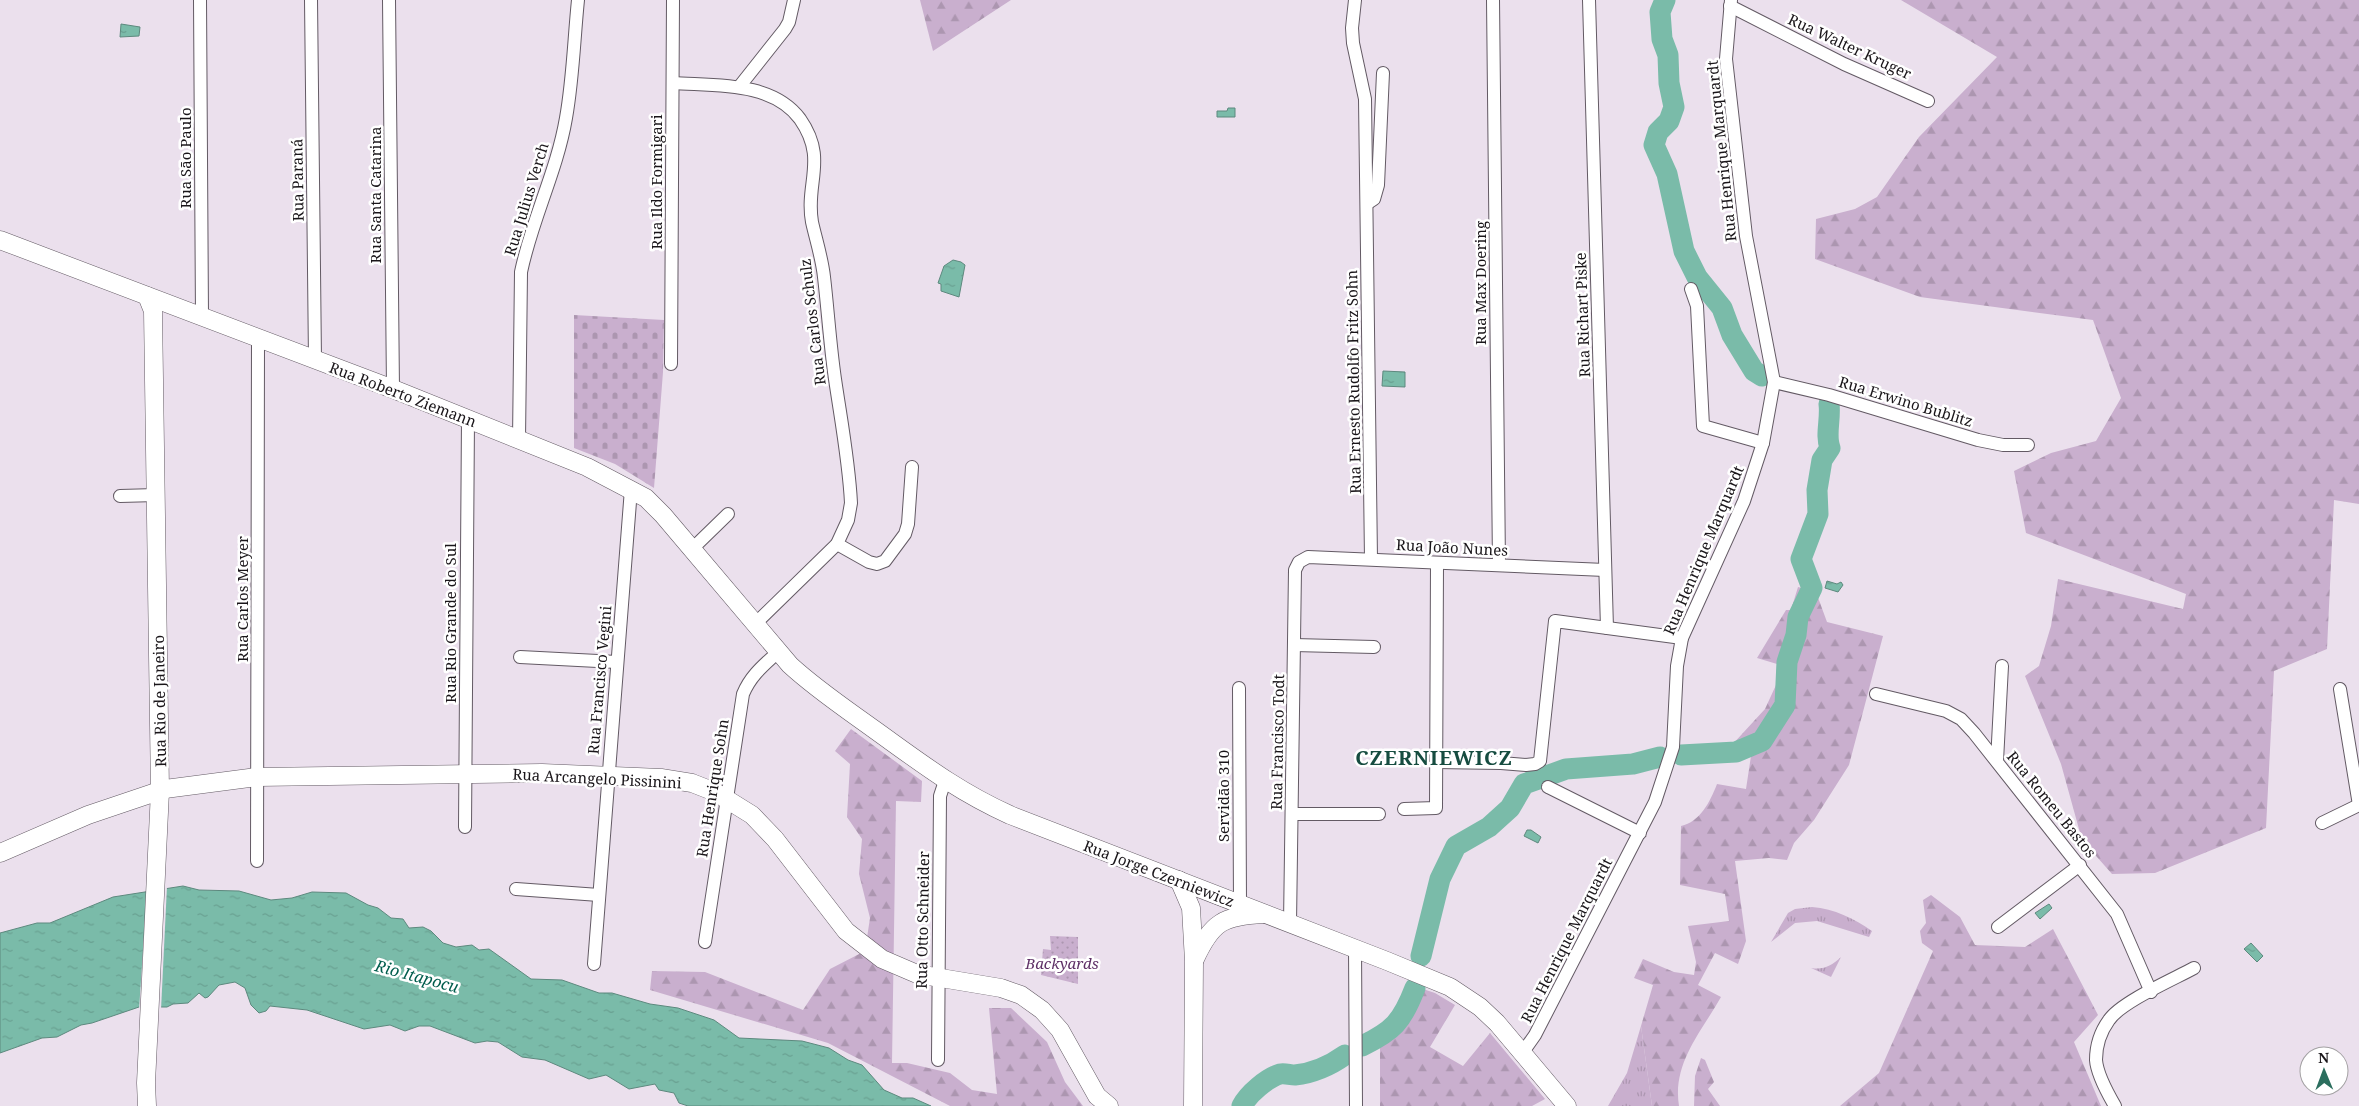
<svg xmlns="http://www.w3.org/2000/svg" width="2359" height="1106" font-family="'Noto Serif',serif">
<defs>
<pattern id="grass-tufts" width="24" height="20" patternUnits="userSpaceOnUse" patternTransform="scale(1.25)"><rect width="24" height="20" fill="#c9afce"/><path d="M3 7l-1-3M5 7V3M7 7l1-3M15 17l-1-3M17 17v-4M19 17l1-3" fill="none" stroke="#ac96b0"/></pattern>
<pattern id="forest-firs" width="22" height="20" patternUnits="userSpaceOnUse" patternTransform="scale(1.25)"><rect width="22" height="20" fill="#c9afce"/><path d="M5 1l3.5 6h-7zM16 11l3.5 6h-7z" fill="#ac96b0"/></pattern>
<pattern id="cemetery-stones" width="16" height="16" patternUnits="userSpaceOnUse" patternTransform="scale(1.25)"><rect width="16" height="16" fill="#c9afce"/><path d="M2 7V4a2 2 0 0 1 4 0v3zM10 15v-3a2 2 0 0 1 4 0v3z" fill="#ac96b0"/></pattern>
<pattern id="garden-dots" width="8" height="8" patternUnits="userSpaceOnUse" patternTransform="scale(1.25)"><rect width="8" height="8" fill="#c9afce"/><path d="M2 2h.1M6 6h.1" fill="none" stroke="#ac96b0" stroke-width="1.8" stroke-linecap="round"/></pattern>
<pattern id="water-ripples" width="26" height="14" patternUnits="userSpaceOnUse" patternTransform="scale(1.25)"><rect width="26" height="14" fill="#7abba9"/><path d="M2 4q2-2 4 0t4 0M15 11q2-2 4 0t4 0" fill="none" stroke="#69a091"/></pattern>
</defs>
<rect width="100%" height="100%" fill="#ebe0ed"/>
<g fill="url(#grass-tufts)">
<path d="M 1812,907 C 1835,909 1853,918 1872,931 L 1869,937 L 1817,921 L 1795,923 L 1771,942 L 1788,913 L 1795,909 Z"/>
<path d="M 1841,957 L 1831,977 L 1811,968 C 1824,970 1831,966 1841,957 Z"/>
<path d="M 1641,1026 L 1652,1106 L 1608,1106 L 1627,1073 Z"/>
</g>
<g fill="url(#forest-firs)">
<path d="M 920,0 L 1011,0 L 933,51 Z"/>
<path d="M 1901,0 L 2359,0 L 2359,504 L 2334,500 L 2327,649 L 2274,671 L 2266,828 L 2155,873 L 2112,874 L 2082,840 L 2061,764 L 2025,676 L 2039,666 L 2051,626 L 2058,579 L 2183,609 L 2186,594 L 2026,533 L 2014,471 L 2051,453 L 2096,441 L 2121,398 L 2093,320 L 1920,297 L 1815,259 L 1816,219 L 1855,209 L 1877,197 L 1919,137 L 1997,57 Z"/>
<path d="M 1798,587 L 1816,592 L 1827,622 L 1883,636 L 1849,765 L 1814,820 L 1794,843 L 1787,860 L 1769,858 L 1735,861 L 1746,941 L 1738,964 L 1715,953 L 1698,985 L 1721,997 C 1702,1031 1672,1063 1679,1106 L 1652,1106 L 1641,1026 L 1653,985 L 1634,978 L 1643,959 L 1674,972 L 1694,975 L 1696,962 L 1688,926 L 1729,921 L 1725,894 L 1680,885 L 1681,826 C 1700,822 1710,802 1717,784 L 1746,789 L 1751,756 L 1739,753 L 1684,757 L 1684,750 L 1721,750 L 1731,746 L 1765,709 L 1776,685 L 1777,664 L 1757,658 L 1786,610 L 1791,610 Z"/>
<path d="M 851,729 L 922,781 L 921,802 L 896,801 L 892,1063 L 907,1063 L 950,1073 L 972,1090 L 997,1094 L 989,1008 L 1011,1008 L 1047,1042 L 1065,1082 L 1083,1106 L 950,1106 L 828,1043 L 650,990 L 652,971 L 705,972 L 803,1010 L 830,969 L 865,951 L 870,918 L 859,874 L 862,839 L 847,817 L 850,764 L 835,751 Z"/>
<path d="M 1931,895 L 1960,917 L 1975,945 L 2025,947 L 2053,929 L 2098,1015 L 2074,1042 L 2101,1106 L 1840,1106 L 1879,1073 L 1933,951 L 1922,943 L 1920,931 L 1926,923 L 1923,900 Z"/>
<path d="M 1408,984 L 1435,993 L 1455,1005 L 1430,1047 L 1463,1066 L 1490,1033 L 1545,1099 L 1532,1106 L 1380,1106 L 1380,1046 L 1365,1046 L 1365,1033 C 1395,1023 1398,1011 1408,984 Z"/>
<path d="M 1701,1058 L 1705,1060 L 1714,1082 L 1708,1089 L 1720,1106 L 1694,1106 L 1695,1076 Z"/>
</g>
<path fill="url(#cemetery-stones)" d="M 574,315 L 664,320 L 663,372 L 654,488 L 615,464 L 574,448 Z"/>
<path fill="url(#garden-dots)" d="M 1050,936 L 1078,937 L 1078,984 L 1041,975 L 1043,949 L 1051,950 Z"/>
<g fill="url(#water-ripples)" stroke="#5d897e">
<path d="M 121,24 L 140,27 L 139,36 L 120,37 Z"/>
<path d="M 1228,108 L 1235,108 L 1235,117 L 1217,117 L 1217,111 L 1227,111 Z"/>
<path d="M 953,260 L 961,262 L 965,265 L 959,297 L 941,291 L 941,284 L 938,283 L 944,266 Z"/>
<path d="M 1383,371 L 1405,372 L 1405,387 L 1382,386 Z"/>
<path d="M 1827,581 L 1837,584 L 1841,582 L 1843,585 L 1838,592 L 1825,588 Z"/>
<path d="M 1527,830 L 1531,830 L 1541,837 L 1538,843 L 1524,836 Z"/>
<path d="M 183,886 L 199,890 L 239,891 L 271,900 L 292,898 L 312,892 L 346,893 L 368,905 L 378,908 L 391,918 L 403,919 L 409,928 L 423,927 L 431,931 L 443,943 L 456,947 L 472,945 L 479,950 L 489,949 L 531,979 L 562,980 L 599,993 L 612,993 L 650,1004 L 678,1008 L 714,1020 L 739,1038 L 802,1041 L 829,1048 L 848,1060 L 862,1065 L 884,1090 L 902,1098 L 913,1098 L 931,1106 L 688,1106 L 679,1103 L 674,1093 L 659,1090 L 655,1084 L 629,1089 L 606,1075 L 589,1079 L 545,1060 L 522,1057 L 498,1042 L 487,1041 L 475,1043 L 430,1026 L 419,1026 L 405,1031 L 390,1025 L 364,1029 L 307,1010 L 270,1006 L 266,1011 L 259,1013 L 251,1005 L 245,988 L 235,982 L 219,985 L 208,997 L 205,998 L 199,993 L 188,1003 L 173,1004 L 167,1007 L 139,1007 L 92,1023 L 81,1025 L 57,1037 L 42,1038 L 0,1053 L 0,933 L 37,923 L 50,923 L 113,897 Z"/>
<path d="M 2049,904 L 2052,908 L 2040,919 L 2035,913 Z"/>
<path d="M 2251,943 L 2263,956 L 2257,962 L 2244,949 Z"/>
</g>
<path fill="#ebe0ed" d="M 167,886 L 161,1010 L 139,1010 L 147,890 Z"/>
<g fill="none" stroke-linecap="round" stroke-linejoin="round">
<g stroke="#7abba9" stroke-width="21">
<path d="M 1665,0 L 1660,12 L 1662,39 L 1668,55 L 1669,83 L 1674,107 L 1669,121 L 1658,132 L 1654,145 L 1667,174 L 1684,251 L 1697,277 L 1722,308 L 1732,335 L 1754,371 L 1762,376"/>
<path d="M 1681,755 L 1736,752 L 1762,741 L 1785,705 L 1787,662 L 1796,635 L 1798,617 L 1812,588 L 1801,559 L 1818,514 L 1817,490 L 1822,460 L 1830,448 C 1825,435 1831,419 1829,404"/>
<path d="M 1421,956 L 1440,879 L 1456,846 L 1489,827 L 1510,808 L 1524,784 L 1566,769 L 1633,764 L 1660,757"/>
<path d="M 1362,1046 C 1393,1031 1402,1022 1415,988"/>
<path d="M 1242,1106 C 1248,1094 1267,1078 1280,1074 C 1285,1073 1290,1075 1295,1075 C 1314,1073 1331,1065 1345,1055"/>
</g>
<g stroke="#635a64" stroke-width="14">
<g id="minor">
<path d="M 200,0 L 202,317"/>
<path d="M 311,0 L 315,360"/>
<path d="M 389,0 L 393,389"/>
<path d="M 1355,0 L 1352,28 L 1353,43 L 1365,99 L 1371,559"/>
<path d="M 1493,0 L 1499,565"/>
<path d="M 1589,0 L 1607,628"/>
<path d="M 1730,6 L 1844,64 L 1928,101"/>
<path d="M 673,83 C 714,86 772,81 800,119 C 828,159 805,183 812,222 C 816,240 822,258 824,277 C 828,311 830,345 835,379 C 841,420 849,462 851,503 L 848,520 L 837,544 L 755,624"/>
<path d="M 739,87 L 785,29 L 789,22 L 794,0"/>
<path d="M 1368,203 L 1374,199 L 1378,185 L 1383,73"/>
<path d="M 1691,289 L 1697,306 L 1703,426 L 1763,443"/>
<path d="M 671,364 L 673,0"/>
<path d="M 1774,382 L 1829,395 L 1978,440 L 2003,445 L 2028,445"/>
<path d="M 519,439 L 521,272 C 532,219 557,171 566,118 C 573,79 574,39 578,0"/>
<path d="M 120,496 L 156,495"/>
<path d="M 837,544 L 869,562 L 877,564 L 885,561 L 905,534 L 908,524 L 912,467"/>
<path d="M 692,549 L 728,514"/>
<path d="M 1294,645 L 1374,647"/>
<path d="M 520,657 L 617,662"/>
<path d="M 1239,688 L 1240,904"/>
<path d="M 2340,689 L 2359,805"/>
<path d="M 1876,694 L 1946,711 L 1961,719 L 1974,733 L 2117,914 L 2151,992"/>
<path d="M 1997,761 L 2002,666"/>
<path d="M 1436,762 L 1501,763 L 1526,765 L 1535,764 L 1540,761 L 1555,621 L 1682,638"/>
<path d="M 1548,787 L 1640,833"/>
<path d="M 1404,809 L 1436,808 L 1437,563"/>
<path d="M 1292,814 L 1379,814"/>
<path d="M 2322,823 L 2359,805"/>
<path d="M 465,827 L 468,419"/>
<path d="M 257,861 L 258,339"/>
<path d="M 516,889 L 599,895"/>
<path d="M 1290,923 L 1295,570 L 1299,562 L 1308,557 L 1605,570"/>
<path d="M 1998,927 L 2080,865"/>
<path d="M 705,942 L 743,694 C 751,675 764,665 778,652"/>
<path d="M 1355,948 L 1356,1106"/>
<path d="M 594,964 L 631,489"/>
<path d="M 1523,1052 L 1535,1035 L 1655,802 L 1673,747 L 1677,666 L 1682,638 L 1744,501 L 1763,443 L 1774,382 L 1746,236 L 1726,59 L 1731,0"/>
<path d="M 938,1060 L 940,796 L 945,781"/>
<path d="M 2115,1106 C 2108,1094 2097,1074 2096,1060 C 2096,1046 2101,1031 2109,1020 C 2121,1002 2174,979 2194,968"/>
</g>
</g>
<g stroke="#635a64" stroke-width="19">
<g id="secondary">
<path d="M 0,240 L 393,389 L 587,467 L 646,498 L 663,515 L 790,665 C 816,689 846,709 875,730 C 921,763 957,791 1010,815 L 1387,961 L 1450,987 L 1480,1007 L 1497,1023 L 1567,1106"/>
<path d="M 147,296 L 153,311 L 160,791 L 146,1083 L 147,1106"/>
<path d="M 0,853 L 88,815 L 165,789 L 257,777 L 542,773 L 661,778 L 692,783 L 715,792 L 752,815 L 775,839 L 846,931 L 882,959 L 917,974 L 1001,988 L 1021,995 L 1042,1010 L 1060,1030 L 1097,1096 L 1109,1106"/>
<path d="M 1179,880 L 1191,908 L 1194,961 L 1193,1106"/>
<path d="M 1195,959 C 1212,922 1223,916 1263,914"/>
</g>
</g>
<use href="#minor" stroke="#fff" stroke-width="12"/>
<use href="#secondary" stroke="#fff" stroke-width="18"/>
</g>
<g text-anchor="middle" dominant-baseline="central" stroke-width="5" stroke-linejoin="round" paint-order="stroke">
<g font-size="15" fill="#191519" stroke="#fff">
<text transform="translate(1850 46) rotate(25)">Rua Walter Kruger</text>
<text transform="translate(1721 151) rotate(-96)">Rua Henrique Marquardt</text>
<text transform="translate(185 158) rotate(-90)">Rua São Paulo</text>
<text transform="translate(297 180) rotate(-91)">Rua Paraná</text>
<text transform="translate(656 182) rotate(-90)">Rua Ildo Formigari</text>
<text transform="translate(375 195) rotate(-90)">Rua Santa Catarina</text>
<text transform="translate(526 199) rotate(-73)">Rua Julius Verch</text>
<text transform="translate(1480 283) rotate(-90)">Rua Max Doering</text>
<text transform="translate(1582 315) rotate(-92)">Rua Richart Piske</text>
<text transform="translate(812 322) rotate(-97)">Rua Carlos Schulz</text>
<text transform="translate(1353 382) rotate(-91)">Rua Ernesto Rudolfo Fritz Sohn</text>
<text transform="translate(403 394) rotate(21)">Rua Roberto Ziemann</text>
<text transform="translate(1906 401) rotate(17)">Rua Erwino Bublitz</text>
<text transform="translate(1452 547) rotate(3)">Rua João Nunes</text>
<text transform="translate(1703 550) rotate(-67)">Rua Henrique Marquardt</text>
<text transform="translate(242 599) rotate(-90)">Rua Carlos Meyer</text>
<text transform="translate(450 623) rotate(-90)">Rua Rio Grande do Sul</text>
<text transform="translate(599 680) rotate(-85)">Rua Francisco Vegini</text>
<text transform="translate(159 701) rotate(-91)">Rua Rio de Janeiro</text>
<text transform="translate(1277 742) rotate(-89)">Rua Francisco Todt</text>
<text transform="translate(597 778) rotate(3)">Rua Arcangelo Pissinini</text>
<text transform="translate(712 788) rotate(-81)">Rua Henrique Sohn</text>
<text transform="translate(1223 796) rotate(-90)">Servidão 310</text>
<text transform="translate(2052 804) rotate(51)">Rua Romeu Bastos</text>
<text transform="translate(1159 873) rotate(21)">Rua Jorge Czerniewicz</text>
<text transform="translate(922 920) rotate(-89)">Rua Otto Schneider</text>
<text transform="translate(1566 940) rotate(-63)">Rua Henrique Marquardt</text>
</g>
<g font-size="15" font-style="italic" fill="#5e3066" stroke="#fff">
<text x="1062" y="963">Backyards</text>
</g>
<g font-size="16" font-style="italic" fill="#005d4d" stroke="#fff">
<text transform="translate(417 976) rotate(15)">Rio Itapocu</text>
</g>
<g font-size="20" font-weight="bold" letter-spacing="1" fill="#164c40" stroke="#fff">
<text x="1434" y="757">CZERNIEWICZ</text>
</g>
</g>
<g transform="translate(2324 1071) rotate(359)"><circle r="24" fill="#ffffff" stroke="#a3a1a3"/>
<path d="M0-4L9 19L0 12L-9 19Z" fill="#2b6e5e"/>
<text y="-8" font-size="14" font-weight="bold" text-anchor="middle" fill="#191519">N</text>
</g>
</svg>
